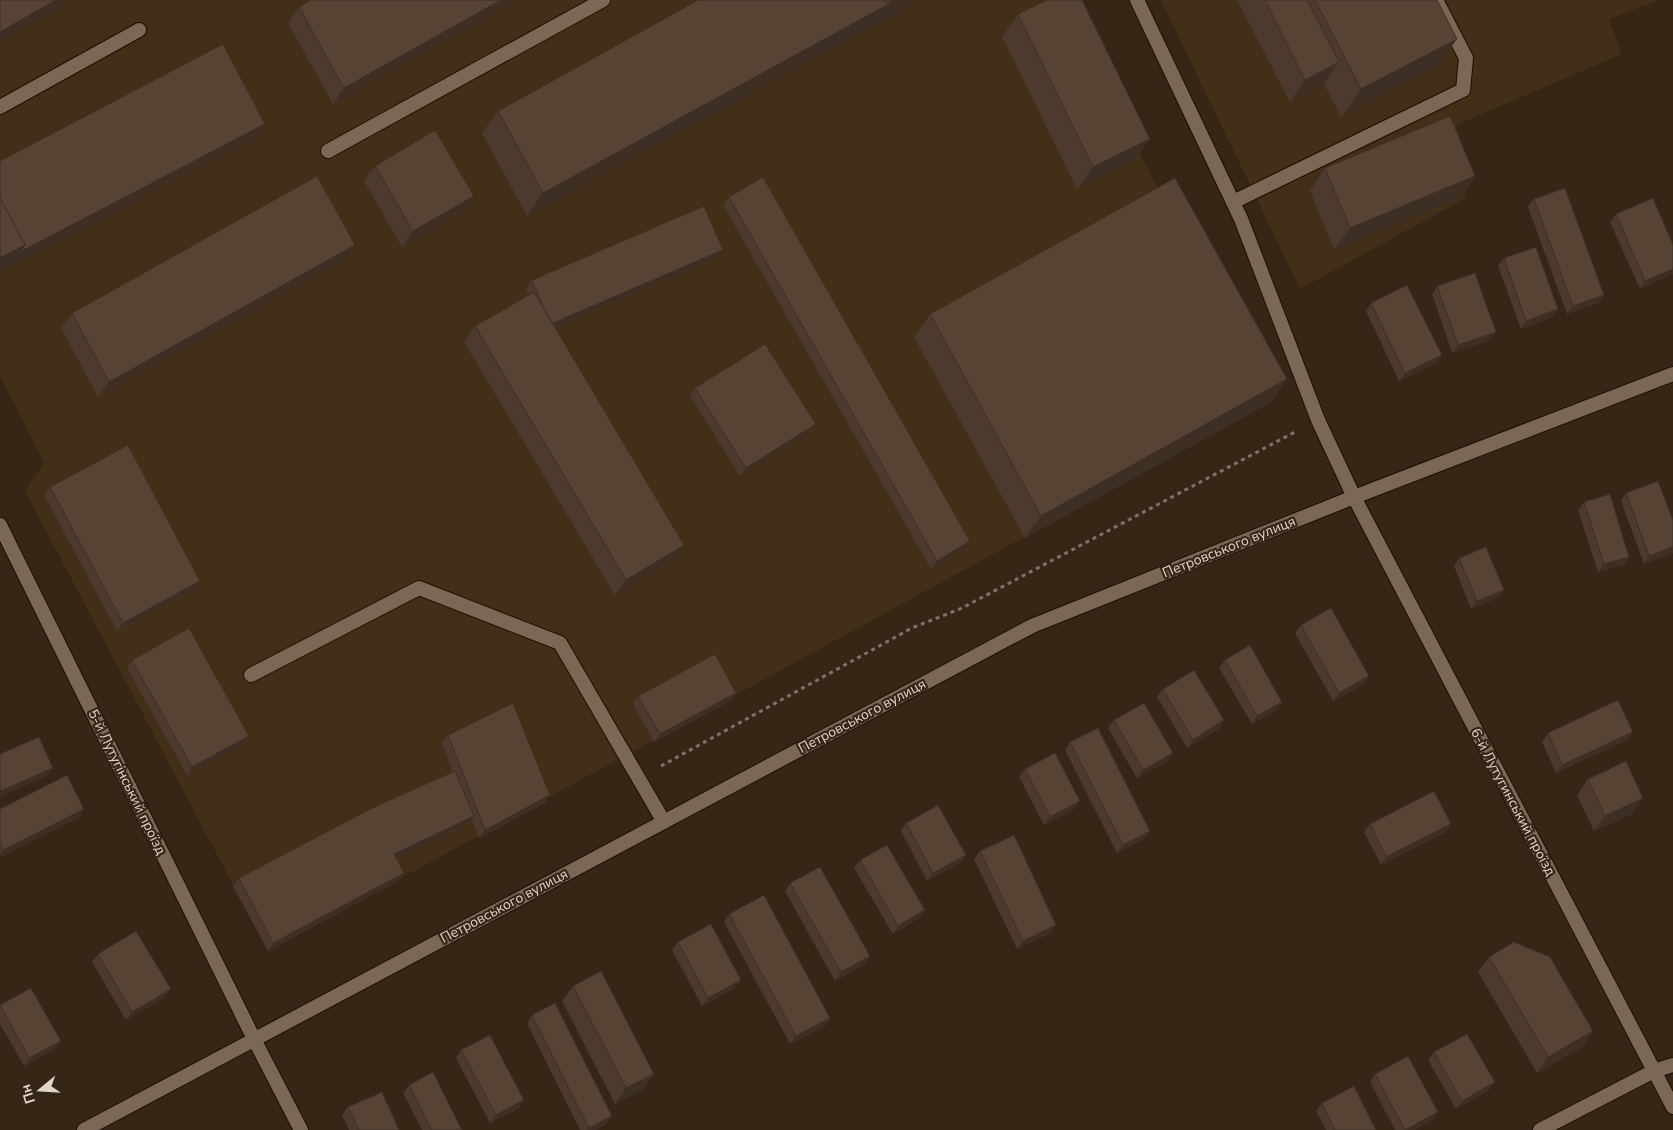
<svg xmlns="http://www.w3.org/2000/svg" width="1673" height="1130" font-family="'Nunito Sans',sans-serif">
<rect width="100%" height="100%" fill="#362616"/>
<g fill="#432e18">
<path d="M 0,0 L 1058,0 L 1271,402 L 268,951 L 25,491 L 44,462 L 0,376 Z"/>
<path d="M 1161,0 L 1659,0 L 1609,19 L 1622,54 L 1456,125 L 1466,198 L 1300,289 Z"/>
</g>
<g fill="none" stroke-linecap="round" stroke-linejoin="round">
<g stroke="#1d0f02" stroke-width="16">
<g id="service">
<path d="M 1137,0 L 1241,219 L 1318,420 L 1354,497"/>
<path d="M 0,107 L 139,30"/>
<path d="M 328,151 L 603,0"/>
<path d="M 1233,202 L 1463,90 L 1466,58 L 1436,0"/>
<path d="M 251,675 L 419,588 L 560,643 L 664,822"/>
</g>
</g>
<g stroke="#1d0f02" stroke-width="16">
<g id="minor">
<path d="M 1354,497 L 1673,1107"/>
<path d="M 0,525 L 254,1039 L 301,1130"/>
<path d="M 84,1130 L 1032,626 L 1354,497 L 1673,374"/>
<path d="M 1540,1130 L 1654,1071 L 1673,1065"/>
</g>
</g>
<path stroke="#807264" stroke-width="3" stroke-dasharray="4 4" stroke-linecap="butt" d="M 661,766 L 912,628 L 962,608 L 1295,432"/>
<use href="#service" stroke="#7a6755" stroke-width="14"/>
<use href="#minor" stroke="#7a6755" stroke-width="14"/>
</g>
<g fill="#4b3a2d">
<path d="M 311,0 L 518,0 L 333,104 L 288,23 L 299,7 Z"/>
<path d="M 698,0 L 920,0 L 871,28 L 527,216 L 482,133 L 498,111 Z"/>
<path d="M 1237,0 L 1437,0 L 1437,67 L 1341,117 L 1324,84 L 1290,102 Z"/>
<path d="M 1018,14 L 1134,161 L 1077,189 L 1002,37 Z"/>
<path d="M 375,166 L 463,212 L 402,247 L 364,181 Z"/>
<path d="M 1325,168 L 1475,176 L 1459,199 L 1334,250 L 1310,191 Z"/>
<path d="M 729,197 L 964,549 L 931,569 L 723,205 Z"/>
<path d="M 1534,199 L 1604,295 L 1598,303 L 1567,314 L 1528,207 Z"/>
<path d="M 1616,214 L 1673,245 L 1673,274 L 1640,289 L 1610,222 Z"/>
<path d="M 355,245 L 344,261 L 98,397 L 61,328 L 72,313 Z"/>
<path d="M 717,258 L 555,328 L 673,561 L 615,595 L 464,342 L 475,326 L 529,295 L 526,288 L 532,280 Z"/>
<path d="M 1504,258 L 1553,317 L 1521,329 L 1498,266 Z"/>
<path d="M 1437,286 L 1496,332 L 1490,340 L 1452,353 L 1432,294 Z"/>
<path d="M 1371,303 L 1442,355 L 1436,363 L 1399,381 L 1366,311 Z"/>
<path d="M 930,314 L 1271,402 L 1025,538 L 914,337 Z"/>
<path d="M 695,388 L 810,432 L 740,476 L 690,396 Z"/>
<path d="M 50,487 L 200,581 L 195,590 L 117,631 L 44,495 Z"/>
<path d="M 1626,493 L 1673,520 L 1673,553 L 1644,564 L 1621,501 Z"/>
<path d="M 1584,502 L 1624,565 L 1598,572 L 1578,510 Z"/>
<path d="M 1459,558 L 1498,598 L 1471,609 L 1454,566 Z"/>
<path d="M 1301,625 L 1364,684 L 1333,701 L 1295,633 Z"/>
<path d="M 132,660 L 249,736 L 243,744 L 187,775 L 127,668 Z"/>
<path d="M 1225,660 L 1282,702 L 1276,710 L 1252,724 L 1219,668 Z"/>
<path d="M 1163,689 L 1219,729 L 1187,748 L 1157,697 Z"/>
<path d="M 736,693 L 730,701 L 654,742 L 633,704 L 638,696 Z"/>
<path d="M 1114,720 L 1168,761 L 1137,778 L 1108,728 Z"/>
<path d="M 1633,732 L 1627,740 L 1556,773 L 1542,742 L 1548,733 Z"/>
<path d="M 448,735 L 550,795 L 545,803 L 479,838 L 472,819 L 468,824 L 397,858 L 404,873 L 398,881 L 268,951 L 233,886 L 239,878 L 453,772 L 442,743 Z"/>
<path d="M 1070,742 L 1144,839 L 1117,853 L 1065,750 Z"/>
<path d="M 1025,769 L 1080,801 L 1074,809 L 1044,825 L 1019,777 Z"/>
<path d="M 1588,779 L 1632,814 L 1594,831 L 1577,795 Z"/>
<path d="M 0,809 L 84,809 L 79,817 L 0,857 Z"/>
<path d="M 906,823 L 966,855 L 960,863 L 927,881 L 901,831 Z"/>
<path d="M 1370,824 L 1446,832 L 1381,865 L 1364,832 Z"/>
<path d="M 980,851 L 1051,933 L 1017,949 L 974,859 Z"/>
<path d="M 860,860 L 919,918 L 893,934 L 854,868 Z"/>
<path d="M 790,883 L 865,964 L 835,981 L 785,891 Z"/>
<path d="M 729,914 L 830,1018 L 825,1026 L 790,1044 L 724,922 Z"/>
<path d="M 678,942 L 741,980 L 735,988 L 702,1006 L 672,950 Z"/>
<path d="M 98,954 L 165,997 L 126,1020 L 92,962 Z"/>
<path d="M 1489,957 L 1593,1031 L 1582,1047 L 1537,1073 L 1478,972 Z"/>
<path d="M 573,986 L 643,1089 L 615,1104 L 562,1001 Z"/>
<path d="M 0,1005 L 55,1049 L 24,1066 L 0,1024 Z"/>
<path d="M 532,1015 L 606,1124 L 595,1130 L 580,1130 L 527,1023 Z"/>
<path d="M 461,1050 L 524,1100 L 519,1108 L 490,1123 L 456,1058 Z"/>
<path d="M 1434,1052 L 1495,1082 L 1489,1090 L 1456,1109 L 1428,1060 Z"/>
<path d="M 1375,1074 L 1438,1112 L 1432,1120 L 1414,1130 L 1395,1130 L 1370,1082 Z"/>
<path d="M 409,1085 L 462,1130 L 422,1130 L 403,1093 Z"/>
<path d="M 1322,1103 L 1376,1130 L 1326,1130 L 1316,1111 Z"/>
<path d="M 348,1107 L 399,1130 L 349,1130 L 342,1115 Z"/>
</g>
<g fill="#3d2f24">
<path d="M 56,0 L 73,0 L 0,42 L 0,32 Z"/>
<path d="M 501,0 L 518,0 L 333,104 L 344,88 Z"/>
<path d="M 891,0 L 920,0 L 871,28 Z"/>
<path d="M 887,5 L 871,28 L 527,216 L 543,193 Z"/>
<path d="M 1457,39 L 1437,67 L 1341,117 L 1361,89 Z"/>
<path d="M 1339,62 L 1323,85 L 1290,102 L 1305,80 Z"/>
<path d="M 265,124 L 254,140 L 0,272 L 0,258 L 25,245 Z"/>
<path d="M 1150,139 L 1134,161 L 1077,189 L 1093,167 Z"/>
<path d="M 1475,176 L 1459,199 L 1334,250 L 1350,228 Z"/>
<path d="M 474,196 L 463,212 L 402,247 L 413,231 Z"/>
<path d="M 355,245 L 344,261 L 98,397 L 109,382 Z"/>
<path d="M 723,250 L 717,258 L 545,332 L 551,324 Z"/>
<path d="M 1673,269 L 1673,274 L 1640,289 L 1645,281 Z"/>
<path d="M 1604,295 L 1598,303 L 1567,314 L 1573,306 Z"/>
<path d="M 1558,309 L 1553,317 L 1521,329 L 1526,321 Z"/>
<path d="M 1496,332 L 1490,340 L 1452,353 L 1458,345 Z"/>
<path d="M 1442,355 L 1436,363 L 1399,381 L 1405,373 Z"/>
<path d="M 1287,379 L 1271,402 L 1025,538 L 1041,516 Z"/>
<path d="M 816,424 L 810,432 L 740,476 L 746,468 Z"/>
<path d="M 970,541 L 964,549 L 931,569 L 937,561 Z"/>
<path d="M 684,545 L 673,561 L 615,595 L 626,580 Z"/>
<path d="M 1673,547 L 1673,553 L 1644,564 L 1649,556 Z"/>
<path d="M 1629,557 L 1624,565 L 1598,572 L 1604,564 Z"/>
<path d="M 200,581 L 195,590 L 117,631 L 123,623 Z"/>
<path d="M 1504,590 L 1498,598 L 1471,609 L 1477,601 Z"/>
<path d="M 1369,676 L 1364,684 L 1333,701 L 1339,693 Z"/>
<path d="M 736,693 L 730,701 L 654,742 L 660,734 Z"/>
<path d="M 1282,702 L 1276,710 L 1252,724 L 1257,716 Z"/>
<path d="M 1224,720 L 1219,729 L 1187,748 L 1193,740 Z"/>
<path d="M 1633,732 L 1627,740 L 1556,773 L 1562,765 Z"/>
<path d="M 249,736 L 243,744 L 187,775 L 192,767 Z"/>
<path d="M 1173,753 L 1168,761 L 1137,778 L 1143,770 Z"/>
<path d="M 53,768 L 47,776 L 0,797 L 0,793 L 1,791 Z"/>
<path d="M 550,795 L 545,803 L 479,838 L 485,830 Z"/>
<path d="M 1643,798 L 1632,814 L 1594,831 L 1605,816 Z"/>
<path d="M 1080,801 L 1074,809 L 1044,825 L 1050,817 Z"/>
<path d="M 84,809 L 79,817 L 0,857 L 0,854 L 3,850 Z"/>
<path d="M 474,816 L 468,824 L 389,862 L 394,854 Z"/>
<path d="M 1451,824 L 1446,832 L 1381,865 L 1386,857 Z"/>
<path d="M 1150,831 L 1144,839 L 1117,853 L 1123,845 Z"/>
<path d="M 966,855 L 960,863 L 927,881 L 933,873 Z"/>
<path d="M 404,873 L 398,881 L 268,951 L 273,943 Z"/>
<path d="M 925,910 L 919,918 L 893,934 L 898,926 Z"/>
<path d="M 1056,925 L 1051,933 L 1017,949 L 1023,941 Z"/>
<path d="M 870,956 L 865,964 L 835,981 L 841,972 Z"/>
<path d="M 741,980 L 735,988 L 702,1006 L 708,998 Z"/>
<path d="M 171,989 L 165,997 L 126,1020 L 132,1012 Z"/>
<path d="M 830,1018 L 825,1026 L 790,1044 L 796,1036 Z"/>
<path d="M 1593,1031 L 1582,1047 L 1537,1073 L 1548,1057 Z"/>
<path d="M 61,1041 L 55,1049 L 24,1066 L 29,1058 Z"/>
<path d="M 654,1074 L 643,1089 L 615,1104 L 626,1088 Z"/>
<path d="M 1495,1082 L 1489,1090 L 1456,1109 L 1462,1101 Z"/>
<path d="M 524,1100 L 519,1108 L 490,1123 L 496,1115 Z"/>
<path d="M 1438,1112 L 1432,1120 L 1414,1130 L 1405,1130 Z"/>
<path d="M 612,1116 L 606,1124 L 595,1130 L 587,1130 L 589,1128 Z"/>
</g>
<g fill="#574334" stroke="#3d2f24">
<path d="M 0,0 L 56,0 L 0,32 Z"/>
<path d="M 311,0 L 501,0 L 344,88 L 299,7 Z"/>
<path d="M 698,0 L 884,0 L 887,5 L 543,193 L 498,111 Z"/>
<path d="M 1047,0 L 1082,0 L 1150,139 L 1093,167 L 1018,14 Z"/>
<path d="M 1265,0 L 1307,0 L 1339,62 L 1305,80 Z"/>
<path d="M 1315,0 L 1437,0 L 1457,39 L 1361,89 Z"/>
<path d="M 223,44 L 265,124 L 20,252 L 25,245 L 0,198 L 0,161 Z"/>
<path d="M 1450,116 L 1475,176 L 1350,228 L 1325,168 Z"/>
<path d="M 435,130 L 474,196 L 413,231 L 375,166 Z"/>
<path d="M 317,176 L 355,245 L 109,382 L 72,313 Z"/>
<path d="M 763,177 L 970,541 L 937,561 L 729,197 Z"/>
<path d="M 1175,178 L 1287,379 L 1041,516 L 930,314 Z"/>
<path d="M 1565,188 L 1604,295 L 1573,306 L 1534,199 Z"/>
<path d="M 0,198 L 25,245 L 0,258 Z"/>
<path d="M 1653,198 L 1673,245 L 1673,269 L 1645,281 L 1616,214 Z"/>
<path d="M 704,206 L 723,250 L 553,323 L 544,309 L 532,280 Z"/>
<path d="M 1536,247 L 1558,309 L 1526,321 L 1504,258 Z"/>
<path d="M 1475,273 L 1496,332 L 1458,345 L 1437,286 Z"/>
<path d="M 1407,285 L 1442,355 L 1405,373 L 1371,303 Z"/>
<path d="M 534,292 L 684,545 L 626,580 L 475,326 Z"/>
<path d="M 765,344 L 816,424 L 746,468 L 695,388 Z"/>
<path d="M 128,445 L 200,581 L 123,623 L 50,487 Z"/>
<path d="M 1658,481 L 1673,520 L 1673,547 L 1649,556 L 1626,493 Z"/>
<path d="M 1610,494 L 1629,557 L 1604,564 L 1584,502 Z"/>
<path d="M 1486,547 L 1504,590 L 1477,601 L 1459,558 Z"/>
<path d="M 1331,608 L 1369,676 L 1339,693 L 1301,625 Z"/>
<path d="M 189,628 L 249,736 L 192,767 L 132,660 Z"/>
<path d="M 1250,645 L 1282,702 L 1257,716 L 1225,660 Z"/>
<path d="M 715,654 L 736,693 L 660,734 L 638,696 Z"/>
<path d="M 1194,670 L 1224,720 L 1193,740 L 1163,689 Z"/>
<path d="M 1618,700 L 1633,732 L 1562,765 L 1548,733 Z"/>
<path d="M 513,703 L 550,795 L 485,830 L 448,735 Z"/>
<path d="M 1144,703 L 1173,753 L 1143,770 L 1114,720 Z"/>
<path d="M 1098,728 L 1150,831 L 1123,845 L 1070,742 Z"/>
<path d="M 39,737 L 53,768 L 1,791 L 0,788 L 0,754 Z"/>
<path d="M 1055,753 L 1080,801 L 1050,817 L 1025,769 Z"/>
<path d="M 1626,761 L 1643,798 L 1605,816 L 1588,779 Z"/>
<path d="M 455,771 L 474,816 L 394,854 L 404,873 L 273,943 L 239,878 L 370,809 Z"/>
<path d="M 67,775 L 84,809 L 3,850 L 0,844 L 0,809 Z"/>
<path d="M 1434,791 L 1451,824 L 1386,857 L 1370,824 Z"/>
<path d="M 938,805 L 966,855 L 933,873 L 906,823 Z"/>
<path d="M 1014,835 L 1056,925 L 1023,941 L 980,851 Z"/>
<path d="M 887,845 L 925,910 L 898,926 L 860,860 Z"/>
<path d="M 820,867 L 870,956 L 841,972 L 790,883 Z"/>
<path d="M 764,895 L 830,1018 L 796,1036 L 729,914 Z"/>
<path d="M 711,924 L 741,980 L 708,998 L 678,942 Z"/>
<path d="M 136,931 L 171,989 L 132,1012 L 98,954 Z"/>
<path d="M 1514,942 L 1550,957 L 1593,1031 L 1548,1057 L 1489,957 Z"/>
<path d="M 601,971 L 654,1074 L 626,1088 L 573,986 Z"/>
<path d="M 31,988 L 61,1041 L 29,1058 L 0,1005 Z"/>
<path d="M 555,1003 L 612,1116 L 589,1128 L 532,1015 Z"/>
<path d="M 1467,1034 L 1495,1082 L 1462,1101 L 1434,1052 Z"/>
<path d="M 490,1035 L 524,1100 L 496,1115 L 461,1050 Z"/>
<path d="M 1408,1056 L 1438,1112 L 1405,1130 L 1375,1074 Z"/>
<path d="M 433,1072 L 462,1130 L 432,1130 L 409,1085 Z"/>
<path d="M 1354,1086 L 1376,1130 L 1335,1130 L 1322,1103 Z"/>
<path d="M 382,1092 L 399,1130 L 359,1130 L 348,1107 Z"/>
</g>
<g text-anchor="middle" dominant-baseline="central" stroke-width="4.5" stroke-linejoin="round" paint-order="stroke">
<g font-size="14" fill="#e0d5cb" stroke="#362616">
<text transform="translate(1229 547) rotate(-22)">Петровського вулиця</text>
<text transform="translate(862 716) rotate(-28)">Петровського вулиця</text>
<text transform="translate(127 782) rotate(64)">5-й Лутугінський проїзд</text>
<text transform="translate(1513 802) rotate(62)">6-й Лутугинський проїзд</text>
<text transform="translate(504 906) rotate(-28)">Петровського вулиця</text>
</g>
</g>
<g transform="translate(40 1090) rotate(252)" stroke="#362616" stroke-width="4" paint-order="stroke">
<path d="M0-4L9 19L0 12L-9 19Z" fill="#e0d5cb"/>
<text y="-8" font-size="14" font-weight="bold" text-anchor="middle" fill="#e0d5cb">Пн</text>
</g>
</svg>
